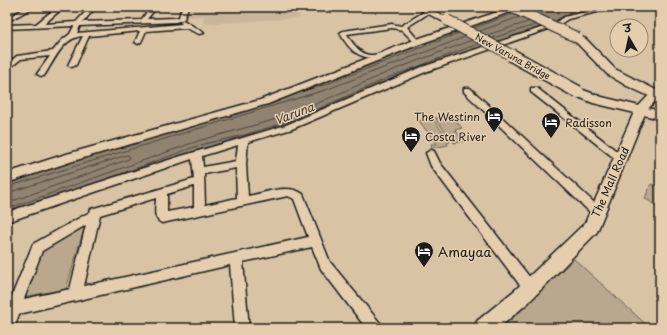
<svg xmlns="http://www.w3.org/2000/svg" width="667" height="335" font-family="'Playpen Sans','Playpen Sans Deva',sans-serif">
<rect width="100%" height="100%" fill="#d9c3a5"/>
<filter id="ink" filterUnits="userSpaceOnUse"><feTurbulence type="fractalNoise" baseFrequency=".025" numOctaves="2"/><feDisplacementMap in="SourceGraphic" scale="8" xChannelSelector="R" yChannelSelector="G"/><feConvolveMatrix kernelMatrix="1 2 1 2 8 2 1 2 1" color-interpolation-filters="sRGB"/></filter>
<g filter="url(#ink)">
<path fill="#c9b59a" d="M 191,7 L 298,7 L 300,18 L 203,24 L 204,16 L 188,17 Z"/>
<g fill="#baa78e" stroke="#6b6255">
<path d="M 451,115 L 462,128 L 455,130 L 465,141 L 454,143 L 435,118 Z"/>
<path d="M 429,118 L 433,119 L 450,142 L 447,143 L 448,145 L 432,148 L 431,144 L 437,144 L 419,121 Z"/>
<path d="M 651,184 L 660,187 L 660,209 L 645,198 Z"/>
<path d="M 87,219 L 66,289 L 23,297 L 44,243 L 64,231 L 67,223 Z"/>
<path d="M 574,259 L 650,328 L 499,328 Z"/>
</g>
<path fill="#918371" stroke="#625a4f" d="M 520,7 L 623,7 L 569,19 L 474,49 L 392,81 L 303,120 L 245,139 L 201,149 L 7,219 L 7,178 L 325,81 Z"/>
<g fill="none" stroke-linecap="round" stroke-linejoin="round">
<g stroke="#4b453e" stroke-width="1">
<path d="M 474,28 L 512,14"/>
<path d="M 480,31 L 519,17"/>
<path d="M 487,35 L 528,22"/>
<path d="M 493,38 L 535,25"/>
<path d="M 300,92 L 327,84 L 459,33"/>
<path d="M 101,181 L 200,145 L 244,135 L 293,120 L 390,77 L 478,44"/>
<path d="M 7,187 L 328,89 L 465,37"/>
<path d="M 7,193 L 127,155 L 130,157 L 129,159 L 7,203"/>
<path d="M 7,209 L 198,141 L 291,115 L 388,72 L 472,40"/>
</g>
<g stroke="#1c1c1c" stroke-width="3">
<g id="street">
<path d="M 27,7 L 34,7 L 7,22 L 7,18 Z"/>
<path d="M 57,7 L 64,7 L 44,24 L 76,22 L 90,7 L 96,7 L 83,22 L 141,20 L 151,7 L 157,7 L 147,19 L 175,18 L 179,17 L 182,7 L 188,7 L 184,19 L 176,22 L 80,26 L 77,33 L 182,24 L 180,22 L 183,20 L 204,33 L 199,34 L 186,28 L 146,31 L 141,42 L 138,44 L 135,42 L 140,31 L 89,36 L 76,65 L 72,67 L 68,65 L 83,36 C 63,37 54,61 44,76 L 41,76 L 37,74 L 50,56 L 21,59 L 7,70 L 7,64 L 17,56 L 53,51 L 62,40 L 70,34 L 74,26 L 7,29 L 7,25 L 36,24 Z"/>
<path d="M 607,7 L 618,7 L 568,19 L 557,26 L 428,71 L 292,129 L 248,142 L 246,164 L 248,196 C 265,193 288,183 303,194 L 330,262 L 380,323 L 382,328 L 366,328 L 321,269 L 312,247 L 243,262 L 249,328 L 235,328 L 230,265 L 19,314 L 14,328 L 7,328 L 7,308 L 33,244 L 90,212 L 91,209 L 194,179 L 192,159 L 7,222 L 7,212 L 178,157 L 286,125 L 422,67 L 553,24 L 564,17 ZM 238,145 L 236,161 L 203,167 L 202,156 ZM 236,168 L 237,198 L 205,205 L 204,174 ZM 194,186 L 194,207 L 167,212 L 167,194 ZM 288,196 L 294,199 L 308,237 L 84,286 L 100,215 L 156,198 C 156,207 152,219 162,223 ZM 86,225 L 70,289 L 24,299 L 42,251 Z"/>
<path d="M 427,10 L 430,12 L 429,13 L 407,27 L 419,41 L 419,43 L 415,43 L 402,30 L 392,28 L 347,34 C 351,42 361,55 370,55 C 377,55 380,52 385,56 L 384,57 C 362,60 351,54 340,33 L 343,31 L 392,24 L 401,26 Z"/>
<path d="M 464,88 L 470,88 L 601,209 L 603,212 L 601,215 L 597,216 L 593,215 L 464,92 Z"/>
<path d="M 531,88 L 537,88 L 624,157 L 626,159 L 624,161 L 618,161 L 531,92 Z"/>
<path d="M 431,150 L 434,151 L 440,163 L 535,284 L 537,288 L 535,292 L 530,294 L 525,292 L 431,166 L 426,153 Z"/>
</g>
</g>
<g stroke="#1c1c1c" stroke-width="3">
<g id="secondary">
<path d="M 512,7 L 524,7 L 420,44 L 268,104 L 73,161 L 7,183 L 7,173 L 63,155 L 260,100 L 414,40 Z"/>
<path d="M 655,92 L 659,93 L 660,96 L 646,111 L 597,232 L 529,302 L 499,328 L 474,328 L 477,321 L 515,290 L 585,223 L 635,110 L 651,93 Z"/>
</g>
</g>
<g stroke="#1c1c1c" stroke-width="3">
<g id="primary">
<path d="M 415,7 L 426,7 L 452,20 L 447,23 L 444,22 Z"/>
<path d="M 578,35 L 586,39 L 615,69 L 660,92 L 660,101 L 627,86 L 607,74 L 574,40 L 573,38 Z"/>
<path d="M 578,88 L 602,97 L 660,111 L 660,119 L 593,103 L 574,95 L 572,92 Z"/>
</g>
</g>
<use href="#street" fill="#e5ceae" fill-rule="evenodd"/>
<use href="#secondary" fill="#e5ceae" fill-rule="evenodd"/>
<use href="#primary" fill="#e5ceae" fill-rule="evenodd"/>
<g stroke="#1c1c1c" stroke-width="12" stroke-linecap="butt">
<g id="primary-bridge-far1">
<path d="M 511,7 L 578,38"/>
<path d="M 447,20 L 513,56"/>
</g>
</g>
<g stroke="#1c1c1c" stroke-width="15" stroke-linecap="butt">
<path id="primary-bridge" d="M 511,55 L 578,92"/>
</g>
<use href="#primary-bridge-far1" stroke="#e5ceae" stroke-width="10"/>
<use href="#primary-bridge" stroke="#e5ceae" stroke-width="12"/>
</g>
</g>
<defs>
<g id="hotel-pin" transform="scale(1)"><path d="M0 17L-7.5 6A9.5 9.5 0 1 1 7.5 6Z" fill="#1c1c1c" stroke="#e5ceae"/><path d="M-6-4.5h1.5V1H6V5H4.5V3h-9V5H-6ZM-4 0a1.8 1.8 0 1 1 3.6 0ZM.5 0V-2.5h3Q6-2.5 6 0Z" fill="#fff"/></g>
</defs>
<g fill-rule="evenodd">
<use href="#hotel-pin" x="494" y="116"/>
<use href="#hotel-pin" x="551" y="122"/>
<use href="#hotel-pin" x="411" y="136"/>
<use href="#hotel-pin" x="424" y="251"/>
</g>
<g text-anchor="middle" dominant-baseline="central" stroke-width="3" stroke-linejoin="round" paint-order="stroke">
<g font-size="9" fill="#1c1c1c" stroke="#e5ceae">
<text transform="translate(513 56) rotate(29)">New Varuna Bridge</text>
</g>
<g font-size="11" fill="#1c1c1c" stroke="#e5ceae" text-anchor="start">
<text x="480" y="116" text-anchor="end">The Westinn</text>
<text x="565" y="122">Radisson</text>
<text x="425" y="136">Costa River</text>
</g>
<g font-size="11" fill="#1c1c1c" stroke="#e5ceae">
<text transform="translate(610 182) rotate(-66)">The Mall Road</text>
</g>
<g font-size="12" font-style="italic" fill="#45403a" stroke="#e5ceae">
<text transform="translate(294 113) rotate(-21)">Varuna</text>
</g>
<g font-size="13" fill="#1c1c1c" stroke="#e5ceae" text-anchor="start">
<text x="438" y="251">Amayaa</text>
</g>
</g>
<rect width="667" height="335" fill="none" stroke="#e5ceae" stroke-width="24"/>
<rect x="12" y="12" width="643" height="311" fill="none" stroke="#1c1c1c" stroke-width="1.5" filter="url(#ink)"/>
<g transform="translate(629 38) rotate(351)"><circle r="19" fill="#e5ceae" stroke="#958774"/>
<path d="M0-3L7 15L0 10L-7 15Z" fill="#1c1c1c"/>
<text y="-6" font-size="11" font-weight="bold" text-anchor="middle" fill="#1c1c1c">उ</text>
</g>
</svg>
